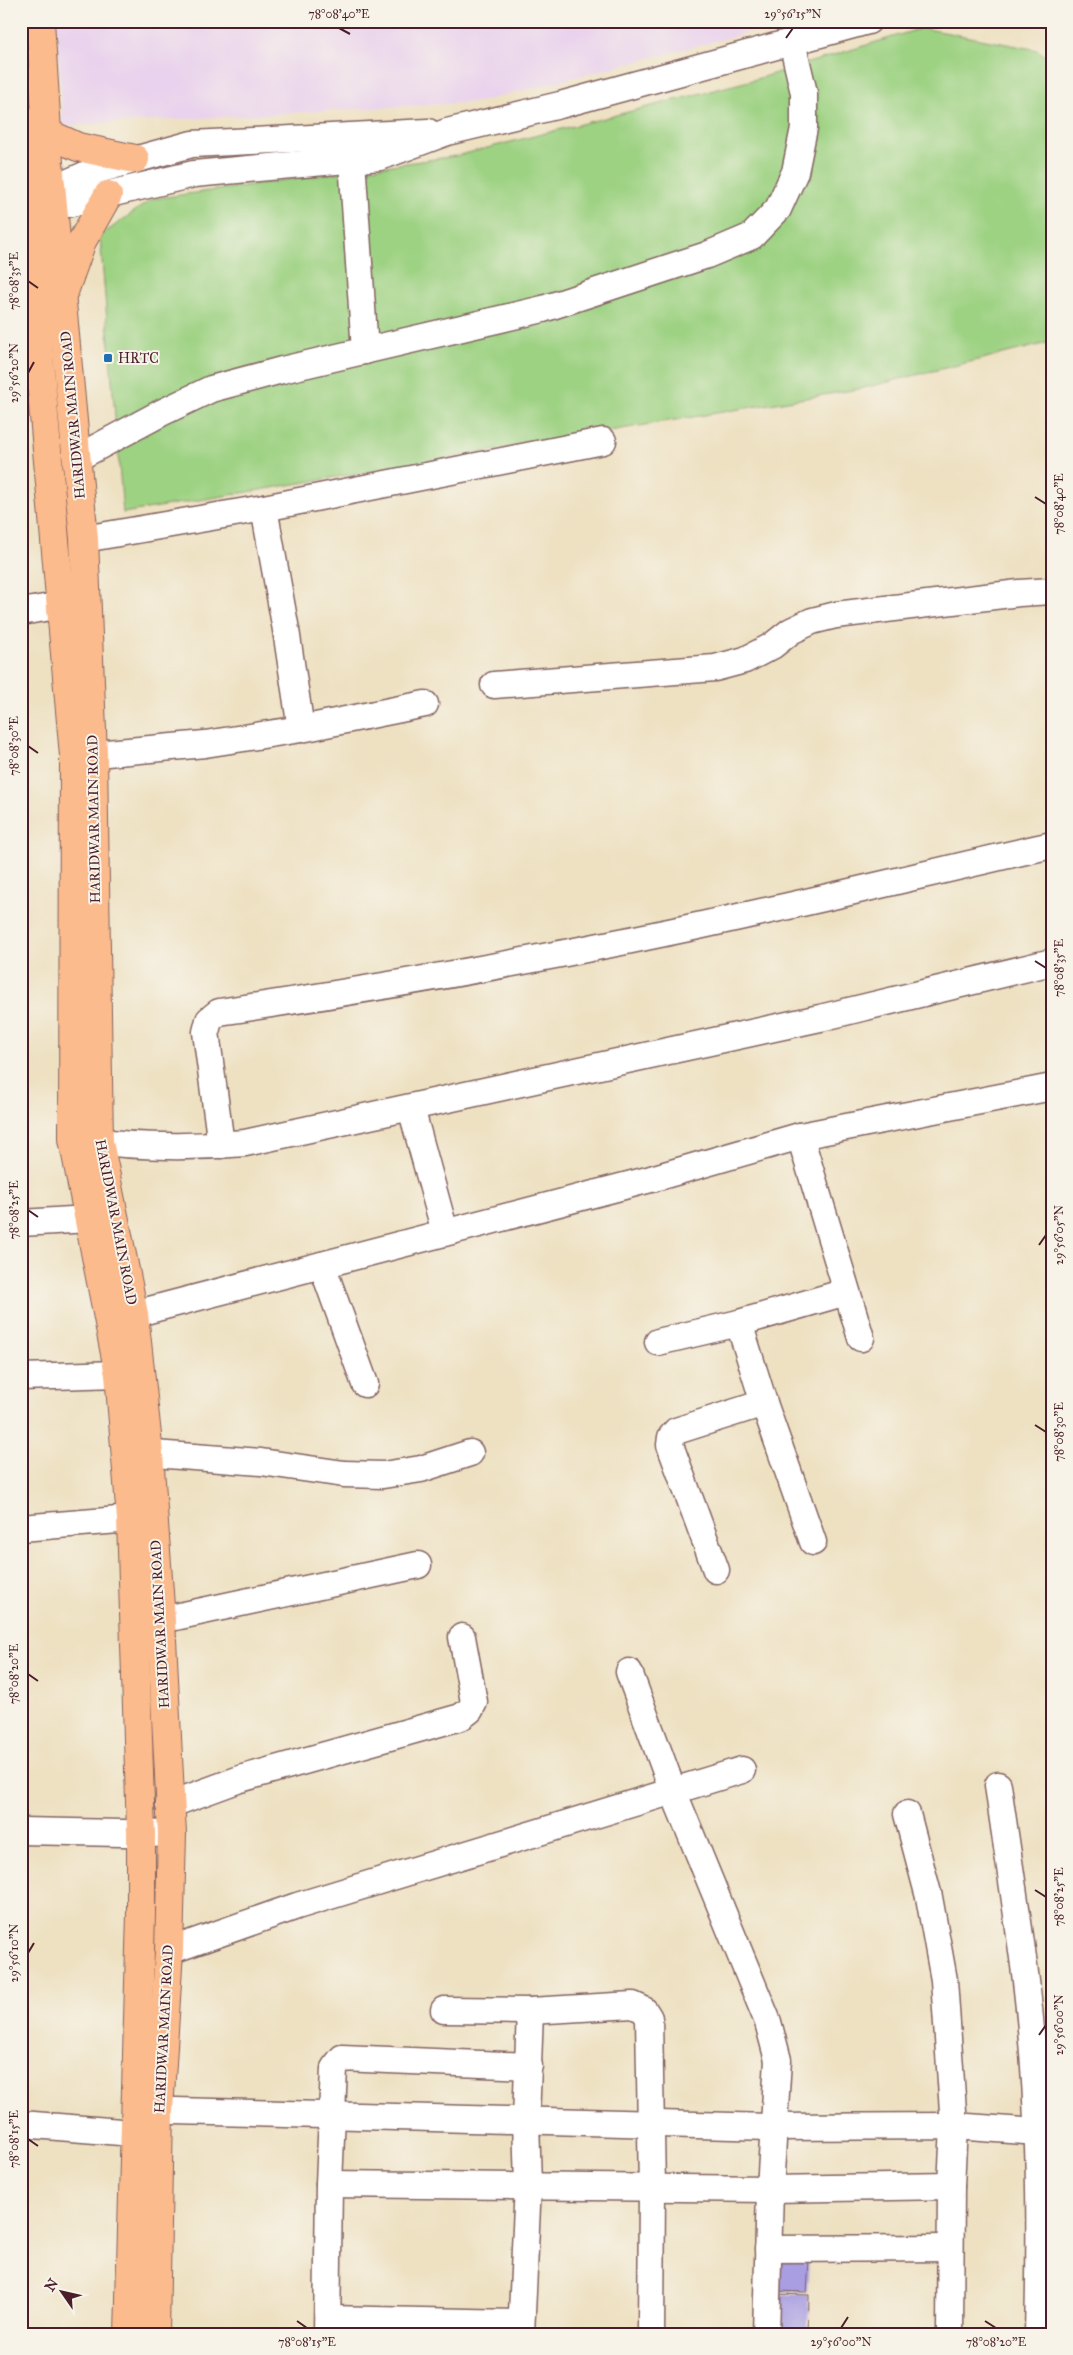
<svg xmlns="http://www.w3.org/2000/svg" width="1073" height="2355" font-family="'IM FELL Great Primer',serif">
<rect width="100%" height="100%" fill="#f7f3e8"/>
<filter id="ink" filterUnits="userSpaceOnUse"><feTurbulence type="fractalNoise" baseFrequency=".02" numOctaves="2"/><feDisplacementMap in="SourceGraphic" scale="10" xChannelSelector="R" yChannelSelector="G"/><feConvolveMatrix kernelMatrix="1 2 1 2 8 2 1 2 1" color-interpolation-filters="sRGB"/></filter>
<filter id="wash" filterUnits="userSpaceOnUse"><feTurbulence type="fractalNoise" baseFrequency=".0096" numOctaves="4" result="noise"/><feDisplacementMap in="SourceGraphic" scale="20" xChannelSelector="R" yChannelSelector="G"/><feGaussianBlur stdDeviation="1.12" result="paint"/><feColorMatrix in="noise" values="0 0 0 0 0 0 0 0 0 0 0 0 0 0 0 0 0 1.4 0 .05"/><feComposite in="paint" operator="in"/></filter>
<g filter="url(#wash)">
<rect width="100%" height="100%" fill="#eee1c2"/>
<path fill="#e9d2ed" d="M 56,21 L 794,21 L 478,102 L 63,126 Z"/>
<path fill="#9ed283" stroke="#747857" d="M 922,28 L 1038,50 L 1052,62 L 1052,342 L 859,389 L 123,513 L 100,236 L 152,199 L 456,156 L 753,80 Z"/>
<g id="blocks">
<g fill="#a89ee1">
<path d="M 775,2257 L 809,2259 L 807,2292 L 774,2291 Z"/>
<path d="M 773,2294 L 809,2295 L 808,2334 L 771,2334 Z"/>
</g>
</g>
</g>
<g filter="url(#ink)">
<use href="#blocks" fill-opacity="0" stroke="#836360" stroke-width="1"/>
<g fill="none" stroke-linecap="round" stroke-linejoin="round">
<g stroke="#836360" stroke-width="29">
<g id="minor">
<path d="M 352,160 L 365,351"/>
<path d="M 29,189 L 69,182 L 94,171 L 192,144 L 428,132"/>
<path d="M 33,212 L 194,174 L 380,157 L 447,132 L 560,105 L 868,21"/>
<path d="M 77,458 L 161,413 L 211,389 L 282,370 L 543,309 L 707,255 L 752,236 L 778,209 L 795,172 L 804,128 L 804,93 L 792,42"/>
<path d="M 264,508 L 286,630 L 301,729"/>
<path d="M 84,539 L 264,508 L 603,441"/>
<path d="M 21,612 L 62,605"/>
<path d="M 494,685 L 715,668 L 745,660 L 772,646 L 791,631 L 812,621 L 836,615 L 1019,593 L 1052,591"/>
<path d="M 74,756 L 205,744 L 301,729 L 425,704"/>
<path d="M 411,1108 L 445,1232"/>
<path d="M 800,1136 L 861,1338"/>
<path d="M 78,1139 C 132,1147 190,1148 245,1143 L 820,1018 L 1052,962"/>
<path d="M 221,1145 L 206,1032 L 209,1020 L 219,1012 C 400,985 579,953 757,913 C 855,892 953,867 1052,845"/>
<path d="M 21,1223 L 89,1219"/>
<path d="M 322,1265 L 365,1384"/>
<path d="M 134,1314 L 651,1179 L 800,1136 L 1052,1087"/>
<path d="M 739,1323 L 764,1403 L 813,1542"/>
<path d="M 658,1342 L 739,1323 L 846,1292"/>
<path d="M 21,1377 L 119,1374"/>
<path d="M 127,1452 L 261,1462 L 344,1474 L 383,1475 L 421,1469 L 470,1453"/>
<path d="M 21,1528 L 131,1519"/>
<path d="M 716,1570 L 670,1445 L 671,1437 L 676,1431 L 764,1403"/>
<path d="M 161,1620 L 418,1565"/>
<path d="M 629,1672 L 673,1791 L 768,2022 L 778,2060 L 770,2189 L 766,2334"/>
<path d="M 998,1785 C 1007,1851 1018,1916 1026,1981 C 1040,2098 1041,2216 1038,2334"/>
<path d="M 169,1805 L 240,1779 L 461,1717 L 470,1710 L 474,1702 L 462,1637"/>
<path d="M 907,1814 L 929,1897 L 944,1980 L 954,2126 L 951,2186 L 950,2334"/>
<path d="M 21,1831 L 172,1834"/>
<path d="M 169,1951 L 297,1906 L 742,1770"/>
<path d="M 444,2010 L 530,2011 L 633,2005 L 644,2010 L 649,2018 L 652,2188 L 651,2334"/>
<path d="M 136,2110 L 773,2127 L 954,2126 L 1052,2133"/>
<path d="M 21,2124 L 158,2135"/>
<path d="M 329,2184 L 770,2189 L 951,2186"/>
<path d="M 768,2249 L 950,2248"/>
<path d="M 328,2319 L 521,2323"/>
<path d="M 327,2334 L 329,2184 L 334,2068 L 342,2058 L 529,2066"/>
<path d="M 521,2334 L 528,2185 L 526,2121 L 530,2011"/>
</g>
</g>
<g stroke="#836360" stroke-width="30">
<g id="major">
<path d="M 40,21 L 49,163 L 84,539 L 93,754 L 99,1142 L 134,1314 L 149,1454 L 161,1620 L 172,1834 L 169,1951 L 159,2111 L 155,2334"/>
<path d="M 21,117 L 42,393 L 74,756 L 73,1139 L 119,1374 L 131,1519 L 141,1833 L 141,1914 L 129,2334"/>
<path d="M 47,133 L 78,147 L 135,159"/>
<path d="M 65,289 L 82,241 L 108,195"/>
</g>
</g>
<use href="#minor" stroke="#fff" stroke-width="26"/>
<use href="#major" stroke="#fbbb8c" stroke-width="28"/>
</g>
</g>
<path fill="none" stroke="#4a1f2b" stroke-width="2" d="M 339,28 L 350,34M 786,38 L 793,28M 28,281 L 38,288M 28,373 L 34,362M 1035,497 L 1046,504M 28,746 L 38,753M 1035,961 L 1046,968M 28,1210 L 38,1217M 1039,1245 L 1046,1235M 1035,1425 L 1046,1432M 28,1674 L 38,1681M 1035,1890 L 1046,1897M 28,1953 L 34,1943M 1039,2035 L 1046,2025M 28,2139 L 38,2146M 297,2321 L 307,2328M 985,2321 L 996,2328M 841,2328 L 848,2317"/>
<rect fill="#1f6fb2" stroke="#f7f3e8" stroke-width="2" x="103" y="353" width="10" height="10" rx="2.5"/>
<g text-anchor="middle" dominant-baseline="central" stroke-width="4" stroke-linejoin="round" paint-order="stroke">
<g font-size="14" fill="#4a1f2b" stroke="#f7f3e8" text-anchor="start">
<text x="118" y="358">HRTC</text>
</g>
<g font-size="14" fill="#4a1f2b" stroke="#f7f3e8">
<text transform="translate(73 415) rotate(-95)">HARIDWAR MAIN ROAD</text>
<text transform="translate(94 819) rotate(-91)">HARIDWAR MAIN ROAD</text>
<text transform="translate(116 1222) rotate(79)">HARIDWAR MAIN ROAD</text>
<text transform="translate(160 1624) rotate(-93)">HARIDWAR MAIN ROAD</text>
<text transform="translate(164 2029) rotate(-87)">HARIDWAR MAIN ROAD</text>
</g>
</g>
<rect width="1073" height="2355" fill="none" stroke="#f7f3e8" stroke-width="55"/>
<g transform="translate(62 2292) rotate(304)" stroke="#f7f3e8" stroke-width="4" paint-order="stroke">
<path d="M0-4L9 19L0 12L-9 19Z" fill="#4a1f2b"/>
<text y="-8" font-size="14" font-weight="bold" text-anchor="middle" fill="#4a1f2b">N</text>
</g>
<rect x="28" y="28" width="1018" height="2300" fill="none" stroke="#4a1f2b" stroke-width="2"/>
<g font-size="12" text-anchor="middle" fill="#4a1f2b">
<text x="339" y="18">78°08'40"E</text>
<text x="793" y="18">29°56'15"N</text>
<text transform="translate(14 281) rotate(-90)" y="4">78°08'35"E</text>
<text transform="translate(14 373) rotate(-90)" y="4">29°56'20"N</text>
<text transform="translate(1059 504) rotate(-90)" y="4">78°08'40"E</text>
<text transform="translate(14 746) rotate(-90)" y="4">78°08'30"E</text>
<text transform="translate(1059 968) rotate(-90)" y="4">78°08'35"E</text>
<text transform="translate(14 1210) rotate(-90)" y="4">78°08'25"E</text>
<text transform="translate(1059 1235) rotate(-90)" y="4">29°56'05"N</text>
<text transform="translate(1059 1432) rotate(-90)" y="4">78°08'30"E</text>
<text transform="translate(14 1674) rotate(-90)" y="4">78°08'20"E</text>
<text transform="translate(1059 1897) rotate(-90)" y="4">78°08'25"E</text>
<text transform="translate(14 1953) rotate(-90)" y="4">29°56'10"N</text>
<text transform="translate(1059 2025) rotate(-90)" y="4">29°56'00"N</text>
<text transform="translate(14 2139) rotate(-90)" y="4">78°08'15"E</text>
<text x="307" y="2346">78°08'15"E</text>
<text x="841" y="2346">29°56'00"N</text>
<text x="996" y="2346">78°08'20"E</text>
</g>
</svg>
